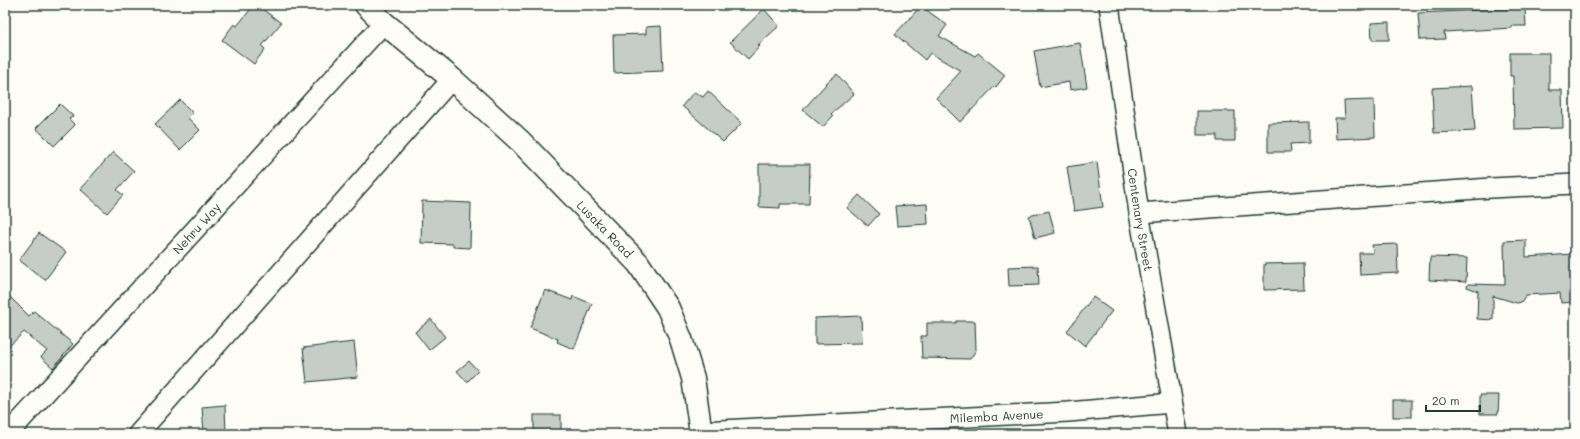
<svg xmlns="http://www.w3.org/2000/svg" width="1580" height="439" font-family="Mali,sans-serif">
<rect width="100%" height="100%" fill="#fdfcf7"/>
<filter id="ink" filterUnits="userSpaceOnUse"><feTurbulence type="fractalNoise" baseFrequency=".025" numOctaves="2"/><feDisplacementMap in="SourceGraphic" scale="8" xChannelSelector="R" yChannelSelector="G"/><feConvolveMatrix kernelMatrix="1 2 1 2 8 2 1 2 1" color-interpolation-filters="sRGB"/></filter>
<g filter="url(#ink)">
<g fill="#c6cdc7" stroke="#1f3d34">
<path d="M 254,5 L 257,5 L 281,23 L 262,46 L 265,49 L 254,64 L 222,40 L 234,24 L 237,26 Z"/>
<path d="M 921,6 L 947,25 L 939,36 L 975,56 L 978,53 L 1005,75 L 996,87 L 995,86 L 960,122 L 936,98 L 961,71 L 930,53 L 925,60 L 895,34 Z"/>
<path d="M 1525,8 L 1526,26 L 1512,26 L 1512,28 L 1444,32 L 1445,39 L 1420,40 L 1418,13 Z"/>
<path d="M 764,9 L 779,26 L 758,45 L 760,46 L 748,59 L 730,42 Z"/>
<path d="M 1389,22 L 1389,40 L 1372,40 L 1371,23 Z"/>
<path d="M 661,26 L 663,71 L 614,73 L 613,35 L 646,34 L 646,27 Z"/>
<path d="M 1080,43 L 1087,87 L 1070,90 L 1069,82 L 1040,87 L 1034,51 Z"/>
<path d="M 1510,53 L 1549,53 L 1549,90 L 1562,90 L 1563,128 L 1514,129 L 1513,76 L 1510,76 Z"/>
<path d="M 837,74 L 854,94 L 831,114 L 833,116 L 823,127 L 803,110 L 826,84 L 825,84 Z"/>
<path d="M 1472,86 L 1475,131 L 1434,133 L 1432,88 Z"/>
<path d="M 708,91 L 742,123 L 723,142 L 682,106 L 694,92 L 703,97 Z"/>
<path d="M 180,100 L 193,113 L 188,118 L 200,130 L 180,150 L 155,124 Z"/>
<path d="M 1374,100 L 1375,137 L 1336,139 L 1335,118 L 1345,118 L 1344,101 Z"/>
<path d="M 60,104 L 73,116 L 69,119 L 75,125 L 54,146 L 36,128 Z"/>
<path d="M 1197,111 L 1235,111 L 1235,141 L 1217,141 L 1217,135 L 1197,135 Z"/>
<path d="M 1309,122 L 1309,143 L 1290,144 L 1291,152 L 1268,152 L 1268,123 Z"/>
<path d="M 113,152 L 134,171 L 117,190 L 123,195 L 107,213 L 80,189 Z"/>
<path d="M 1097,162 L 1103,207 L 1074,211 L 1067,167 Z"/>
<path d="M 759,164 L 810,164 L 809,204 L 780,204 L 780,208 L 759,207 Z"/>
<path d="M 859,195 L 879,214 L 868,226 L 847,208 Z"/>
<path d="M 422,201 L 471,203 L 470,248 L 453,247 L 453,244 L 421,243 Z"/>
<path d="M 927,204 L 928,224 L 897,226 L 895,206 Z"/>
<path d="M 1049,211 L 1055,233 L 1035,238 L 1029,216 Z"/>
<path d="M 39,233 L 66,252 L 45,280 L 19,260 Z"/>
<path d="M 1526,240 L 1526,257 L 1575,254 L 1575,302 L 1561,303 L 1560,293 L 1526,295 L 1521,302 L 1517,303 L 1493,296 L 1493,320 L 1477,319 L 1478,291 L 1467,287 L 1468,284 L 1505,285 L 1504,241 Z"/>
<path d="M 1397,244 L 1398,273 L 1360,275 L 1359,253 L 1373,253 L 1372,245 Z"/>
<path d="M 1430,257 L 1467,258 L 1466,282 L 1429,280 Z"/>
<path d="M 1303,263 L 1304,289 L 1264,290 L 1264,264 Z"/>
<path d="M 1038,266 L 1039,285 L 1009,286 L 1008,267 Z"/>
<path d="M 545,290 L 572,300 L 573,296 L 592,304 L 574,349 L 557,342 L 558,339 L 530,328 Z"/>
<path d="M 5,292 L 29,316 L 34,311 L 73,344 L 53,368 L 41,357 L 47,351 L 24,332 L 5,350 Z"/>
<path d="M 1093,297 L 1112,311 L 1085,346 L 1067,331 Z"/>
<path d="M 861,316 L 862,343 L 815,344 L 815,318 Z"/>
<path d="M 431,319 L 445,337 L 429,350 L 415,332 Z"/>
<path d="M 956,321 L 975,321 L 976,350 L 970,359 L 922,358 L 921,336 L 927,336 L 927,323 L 956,323 Z"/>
<path d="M 354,342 L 358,377 L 307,382 L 303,348 Z"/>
<path d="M 469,361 L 478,371 L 467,382 L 457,371 Z"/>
<path d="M 1480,395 L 1499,395 L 1498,414 L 1480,414 Z"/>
<rect x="1393" y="400" width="19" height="17"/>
<path d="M 225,405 L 226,434 L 204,434 L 202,407 Z"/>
<rect x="534" y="415" width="27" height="19"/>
</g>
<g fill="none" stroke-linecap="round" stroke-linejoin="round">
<g stroke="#1f3d34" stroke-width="22">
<g id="minor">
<path id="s1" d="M 1109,5 L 1139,213 L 1178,434"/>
<path d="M 1139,213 L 1491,188 L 1575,184"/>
<path id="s2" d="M 701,431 L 1068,412 L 1172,403"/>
<path id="s3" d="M 8,434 L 384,23"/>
<path d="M 138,434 L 452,79"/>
</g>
</g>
<g stroke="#1f3d34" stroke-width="25">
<g id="highway">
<path id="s4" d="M 366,5 L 384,23 L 452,79 L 520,141 L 638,263 L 668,308 L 681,339 L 693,378 L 701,434"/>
</g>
</g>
<use href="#minor" stroke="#fdfcf7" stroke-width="19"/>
<use href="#highway" stroke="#fdfcf7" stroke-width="22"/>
</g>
</g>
<g text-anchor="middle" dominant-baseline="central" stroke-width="3" stroke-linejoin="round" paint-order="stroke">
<g font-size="12" fill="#1f3d34" stroke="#fdfcf7">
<text stroke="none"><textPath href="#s1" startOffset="217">Centenary Street</textPath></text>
<text stroke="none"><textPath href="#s3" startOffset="279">Nehru Way</textPath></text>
<text stroke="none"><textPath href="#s4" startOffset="328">Lusaka Road</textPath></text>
<text stroke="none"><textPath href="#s2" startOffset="296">Milemba Avenue</textPath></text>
</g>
</g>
<rect width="1580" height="439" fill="none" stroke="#fdfcf7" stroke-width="20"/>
<rect x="10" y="10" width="1560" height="419" fill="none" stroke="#1f3d34" stroke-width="1.5" filter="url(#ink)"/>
<path d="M1426 405v6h54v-6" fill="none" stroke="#1f3d34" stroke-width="2"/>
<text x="1432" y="405" font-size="12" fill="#1f3d34" stroke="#fdfcf7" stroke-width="3" paint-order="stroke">20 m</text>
</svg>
